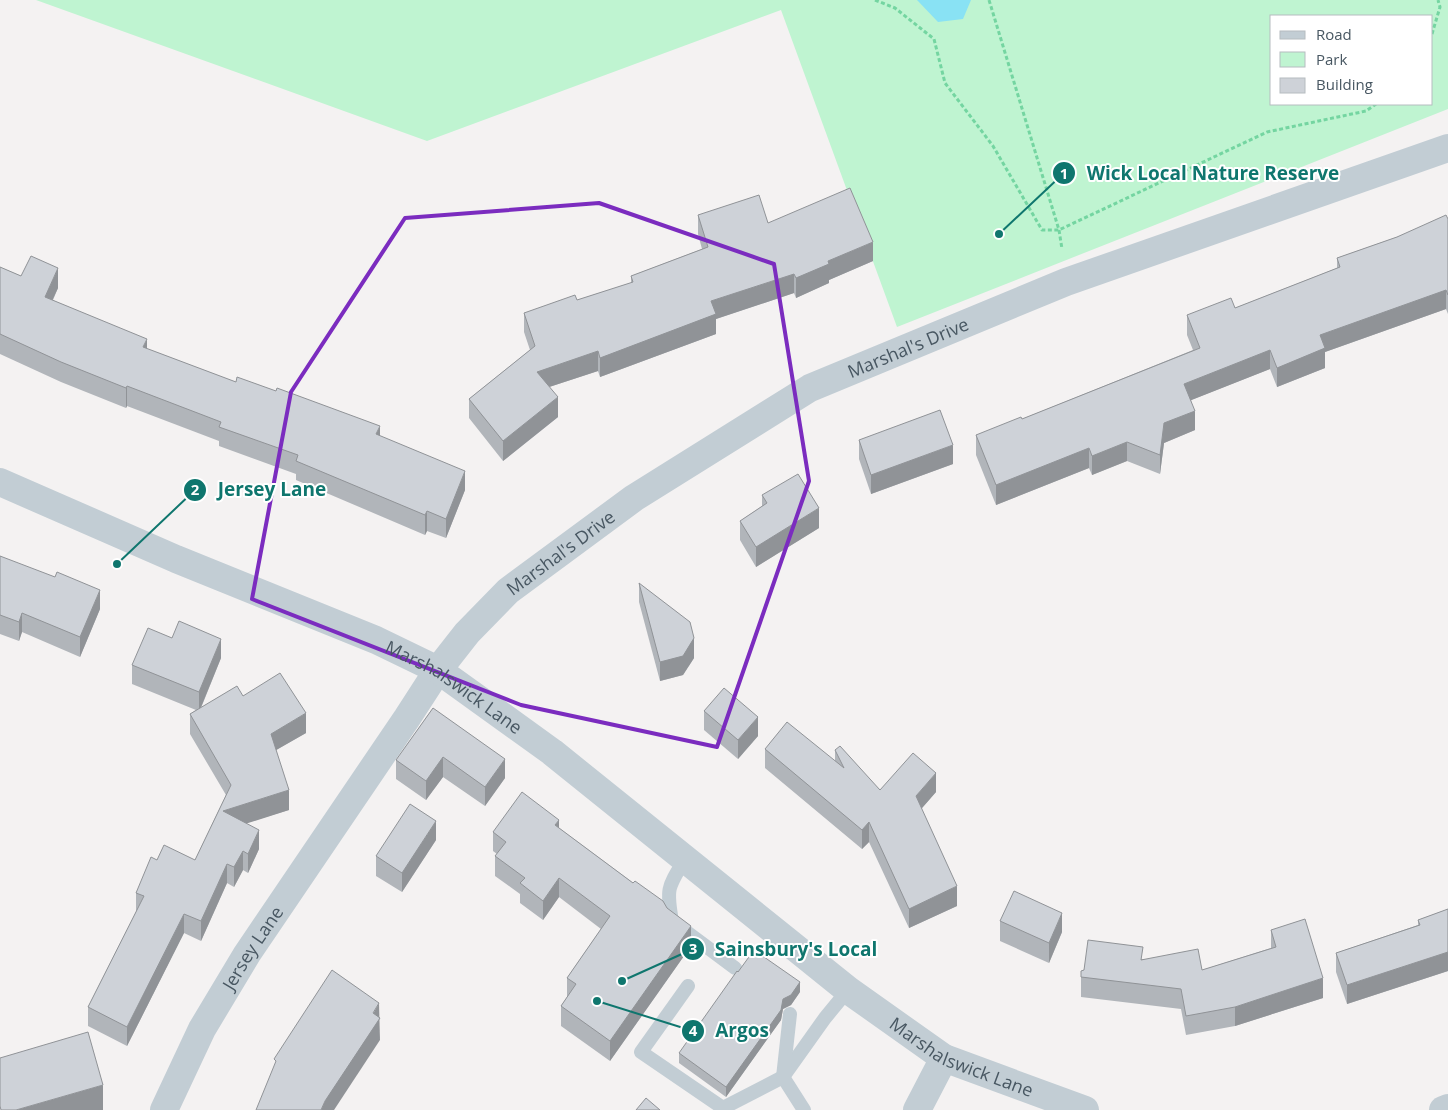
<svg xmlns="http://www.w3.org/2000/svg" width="1448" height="1110" font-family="'Open Sans',sans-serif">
<rect width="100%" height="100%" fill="#f4f2f2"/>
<path fill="#bff4d1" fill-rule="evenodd" d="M 36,0 L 1448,0 L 1448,109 L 897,327 L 781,10 L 427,141 ZM 1272,16 L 1432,16 L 1432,104 L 1272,104 Z"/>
<path fill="#89e2f4" d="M 917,0 L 971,0 L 963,19 L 938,22 Z"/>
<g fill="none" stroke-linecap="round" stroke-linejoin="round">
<g stroke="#74d5a1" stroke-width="3" stroke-dasharray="4 2.5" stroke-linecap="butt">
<path d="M 875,0 L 895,8 L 934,39 L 945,83 L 993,146 L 1042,230 L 1059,230 L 1267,132 L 1366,111 L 1376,104"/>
<path d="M 989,0 L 1059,230 L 1062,249"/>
<path d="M 1432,34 L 1440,7 L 1438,0"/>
</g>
<g stroke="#c2cdd4" stroke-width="14">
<path d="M 685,859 C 668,887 666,888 672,921 L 735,968"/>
<path d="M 688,986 L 641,1052 L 723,1108 L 783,1077 L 825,1018 L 848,990"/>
<path d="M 790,1014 L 783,1077 L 804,1110"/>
</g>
<g stroke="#c2cdd4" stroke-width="28">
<path id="s1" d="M 164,1110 L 202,1029 L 247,954 L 407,718 L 438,670 L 467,633 L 508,591 L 634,498 L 810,388 L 1066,282 L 1448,148"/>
<path d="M 917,1110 L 944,1058"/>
</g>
<g stroke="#c2cdd4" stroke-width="28">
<path id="s2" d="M 0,482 L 176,559 L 376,640 L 438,670 L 552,752 L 848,990 L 944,1058 L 1085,1110"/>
<path d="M 1443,1110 L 1448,1108"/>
</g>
</g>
<g fill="#b1b5ba">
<path d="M 698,215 L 768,223 L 873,261 L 829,280 L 829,283 L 796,298 L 794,293 L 716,319 L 716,334 L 600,377 L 598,371 L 549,387 L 558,417 L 503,461 L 469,418 L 469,399 L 530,350 L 524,332 L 524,313 L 577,300 L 631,283 L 631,276 L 702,249 L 698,234 Z"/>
<path d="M 1448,219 L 1448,314 L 1446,309 L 1325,352 L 1325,368 L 1277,387 L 1270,369 L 1191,400 L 1195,430 L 1164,443 L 1160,474 L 1127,461 L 1092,475 L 1089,468 L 996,505 L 976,455 L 976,435 L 1022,419 L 1193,350 L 1187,335 L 1187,315 L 1235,308 L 1337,268 L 1337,258 Z"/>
<path d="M 0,267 L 21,276 L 58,288 L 53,300 L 147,349 L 380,436 L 465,490 L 446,538 L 427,531 L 425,535 L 296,480 L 296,474 L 219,446 L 219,441 L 127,406 L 126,408 L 61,382 L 0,354 Z"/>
<path d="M 859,440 L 953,464 L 871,494 L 859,459 Z"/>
<path d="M 762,495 L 819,528 L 756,567 L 740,540 L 740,521 L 762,506 Z"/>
<path d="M 0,556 L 100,609 L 80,657 L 22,632 L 19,641 L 0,634 Z"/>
<path d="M 639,583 L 694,658 L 683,675 L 660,681 L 639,602 Z"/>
<path d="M 172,638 L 221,658 L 201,708 L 243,696 L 306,733 L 276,750 L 289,810 L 246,823 L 259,849 L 248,873 L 243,870 L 234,887 L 227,883 L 201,941 L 184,933 L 127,1046 L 88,1026 L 88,1007 L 136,912 L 136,893 L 157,860 L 195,860 L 226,795 L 190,734 L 190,714 L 196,710 L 132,684 L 132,665 Z"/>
<path d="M 433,708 L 505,778 L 485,806 L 443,777 L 426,800 L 396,779 L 396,760 Z"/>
<path d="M 704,711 L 758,736 L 738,759 L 704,730 Z"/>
<path d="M 765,749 L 835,761 L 835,750 L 880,790 L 936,792 L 921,809 L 957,906 L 909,928 L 869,842 L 862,849 L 765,768 Z"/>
<path d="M 559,828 L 667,908 L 691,946 L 610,1061 L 561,1026 L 561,1006 L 567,997 L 567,978 L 601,929 L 559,897 L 543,920 L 520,903 L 520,894 L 495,876 L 495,856 L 497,854 L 493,851 L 493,832 Z"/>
<path d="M 436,840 L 402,892 L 376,876 L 376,856 Z"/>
<path d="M 1448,909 L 1448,971 L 1347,1004 L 1336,972 L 1336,953 L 1418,925 L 1418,920 Z"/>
<path d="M 1000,921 L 1062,932 L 1049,963 L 1000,941 Z"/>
<path d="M 1271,930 L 1323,998 L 1235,1026 L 1186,1035 L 1181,1009 L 1081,997 L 1081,971 L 1143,959 L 1202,970 L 1271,948 Z"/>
<path d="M 800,992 L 791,1005 L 783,1009 L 781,1020 L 726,1097 L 679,1063 L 679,1053 Z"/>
</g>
<g fill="#909397">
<path d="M 873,242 L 873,261 L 829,280 L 829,283 L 796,298 L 796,278 L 828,261 Z"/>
<path d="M 58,268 L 58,288 L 45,316 L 45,297 Z"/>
<path d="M 794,274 L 794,293 L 716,319 L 716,334 L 600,377 L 600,358 L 711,301 Z"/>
<path d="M 1446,290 L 1446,309 L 1325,352 L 1325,368 L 1277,387 L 1277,368 L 1320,335 Z"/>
<path d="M 147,339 L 147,358 L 143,347 Z"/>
<path d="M 1270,350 L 1270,369 L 1184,403 L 1184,384 Z"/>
<path d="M 598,351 L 598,371 L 537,391 L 537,372 Z"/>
<path d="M 127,386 L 127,406 L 126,408 L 126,388 Z"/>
<path d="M 558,397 L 558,417 L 503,461 L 503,441 Z"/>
<path d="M 1195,411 L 1195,430 L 1164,443 L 1160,474 L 1160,455 L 1164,423 Z"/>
<path d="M 380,426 L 380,446 L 376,434 Z"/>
<path d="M 1127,442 L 1127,461 L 1092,475 L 1092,456 Z"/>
<path d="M 953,445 L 953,464 L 871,494 L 871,475 Z"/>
<path d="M 1089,448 L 1089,468 L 996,505 L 996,485 Z"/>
<path d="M 465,471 L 465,490 L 446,538 L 446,519 Z"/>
<path d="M 819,508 L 819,528 L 756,567 L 756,547 Z"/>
<path d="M 427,511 L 427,531 L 425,535 L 425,515 Z"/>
<path d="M 100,590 L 100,609 L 80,657 L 80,637 Z"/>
<path d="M 22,613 L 22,632 L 19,641 L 19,622 Z"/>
<path d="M 694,638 L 694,658 L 683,675 L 660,681 L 660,662 Z"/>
<path d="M 221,639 L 221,658 L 199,712 L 199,692 Z"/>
<path d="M 306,713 L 306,733 L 271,753 L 271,734 Z"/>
<path d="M 758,717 L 758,736 L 738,759 L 738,740 Z"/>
<path d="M 443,757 L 443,777 L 426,800 L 426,781 Z"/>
<path d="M 505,759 L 505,778 L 485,806 L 485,787 Z"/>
<path d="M 936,773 L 936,792 L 916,815 L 916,796 Z"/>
<path d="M 289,790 L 289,810 L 223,831 L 223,811 Z"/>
<path d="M 559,820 L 559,839 L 555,825 Z"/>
<path d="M 436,821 L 436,840 L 402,892 L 402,873 Z"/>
<path d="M 869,822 L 869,842 L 862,849 L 862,830 Z"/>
<path d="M 259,830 L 259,849 L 248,873 L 248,854 Z"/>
<path d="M 243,851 L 243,870 L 234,887 L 234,867 Z"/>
<path d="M 227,864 L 227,883 L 201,941 L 201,921 Z"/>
<path d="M 559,878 L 559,897 L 543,920 L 543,901 Z"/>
<path d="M 957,886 L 957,906 L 909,928 L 909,909 Z"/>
<path d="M 1062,913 L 1062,932 L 1049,963 L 1049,943 Z"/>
<path d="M 184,914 L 184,933 L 127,1046 L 127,1027 Z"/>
<path d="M 691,926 L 691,946 L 610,1061 L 610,1041 Z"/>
<path d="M 1448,952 L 1448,971 L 1347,1004 L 1347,985 Z"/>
<path d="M 1323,978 L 1323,998 L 1235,1026 L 1235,1007 Z"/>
<path d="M 800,982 L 800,992 L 791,1005 L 783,1009 L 781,1020 L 726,1097 L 726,1087 L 783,999 Z"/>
<path d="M 379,1003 L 380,1040 L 334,1110 L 321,1110 L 325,1101 Z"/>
<path d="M 103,1085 L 103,1110 L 16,1110 Z"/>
</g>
<g fill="#ced2d8" stroke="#909397">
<path d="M 850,188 L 873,242 L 828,261 L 829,264 L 796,278 L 794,274 L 711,301 L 716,314 L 600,358 L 598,351 L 537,372 L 558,397 L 503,441 L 469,399 L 535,346 L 524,313 L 575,295 L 577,300 L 633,282 L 631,276 L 708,247 L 698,215 L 759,195 L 768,223 Z"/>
<path d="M 1446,215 L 1448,219 L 1448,295 L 1446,290 L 1320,335 L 1325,348 L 1277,368 L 1270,350 L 1184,384 L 1195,411 L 1164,423 L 1160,455 L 1127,442 L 1092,456 L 1089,448 L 996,485 L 976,435 L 1021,417 L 1022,419 L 1200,348 L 1187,315 L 1231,298 L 1235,308 L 1340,267 L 1337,258 L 1397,237 Z"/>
<path d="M 31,256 L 58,268 L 45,297 L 147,339 L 143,347 L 236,382 L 237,377 L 276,391 L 277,388 L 380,426 L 376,434 L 465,471 L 446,519 L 427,511 L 425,515 L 296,461 L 298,455 L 219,427 L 221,422 L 127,386 L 126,388 L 61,362 L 0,334 L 0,267 L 21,276 Z"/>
<path d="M 940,410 L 953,445 L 871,475 L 859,440 Z"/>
<path d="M 798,474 L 819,508 L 756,547 L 740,521 L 767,503 L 762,495 Z"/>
<path d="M 0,556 L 55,577 L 57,572 L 100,590 L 80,637 L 22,613 L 19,622 L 0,615 Z"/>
<path d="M 639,583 L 690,622 L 694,638 L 683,656 L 660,662 Z"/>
<path d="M 179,621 L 221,639 L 199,692 L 132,665 L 148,628 L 172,638 Z"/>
<path d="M 280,673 L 306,713 L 271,734 L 289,790 L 223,811 L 259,830 L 248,854 L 243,851 L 234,867 L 227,864 L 201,921 L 184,914 L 127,1027 L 88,1007 L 144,896 L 136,893 L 151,857 L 157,860 L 164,845 L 195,860 L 231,785 L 190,714 L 237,686 L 243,696 Z"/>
<path d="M 724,688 L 758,717 L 738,740 L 704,711 Z"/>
<path d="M 433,708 L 505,759 L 485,787 L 443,757 L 426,781 L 396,760 Z"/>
<path d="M 787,722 L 844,768 L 835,750 L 840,746 L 880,790 L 913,753 L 936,773 L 916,796 L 957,886 L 909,909 L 869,822 L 862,830 L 765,749 Z"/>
<path d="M 522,792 L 559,820 L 555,825 L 633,883 L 635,881 L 663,901 L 667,908 L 691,926 L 610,1041 L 561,1006 L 576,984 L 567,978 L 610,916 L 559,878 L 543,901 L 520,883 L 525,878 L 495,856 L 506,842 L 493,832 Z"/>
<path d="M 410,804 L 436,821 L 402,873 L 376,856 Z"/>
<path d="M 1014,891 L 1062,913 L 1049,943 L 1000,921 Z"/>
<path d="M 1448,909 L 1448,952 L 1347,985 L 1336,953 L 1420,925 L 1418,920 Z"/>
<path d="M 1305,919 L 1323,978 L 1235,1007 L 1186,1016 L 1181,989 L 1081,977 L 1081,971 L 1084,970 L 1088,940 L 1143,947 L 1141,960 L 1198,949 L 1202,970 L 1276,947 L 1271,930 Z"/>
<path d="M 754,950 L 800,982 L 791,995 L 783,999 L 781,1010 L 726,1087 L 679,1053 L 737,971 L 738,972 Z"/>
<path d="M 332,970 L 379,1003 L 373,1013 L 380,1018 L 325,1101 L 321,1110 L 256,1110 L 276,1061 L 274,1059 Z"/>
<path d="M 88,1032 L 103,1085 L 16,1110 L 1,1110 L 0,1106 L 0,1058 Z"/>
<path d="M 646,1098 L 660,1110 L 636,1110 Z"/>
</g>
<path fill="none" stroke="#7b2cbf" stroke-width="4" stroke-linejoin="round" d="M 599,203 L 774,264 L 809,481 L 717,747 L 521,705 L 252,599 L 291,392 L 405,218 Z"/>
<g text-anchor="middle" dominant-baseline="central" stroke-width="4" stroke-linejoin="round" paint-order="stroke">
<g font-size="18" fill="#485762" stroke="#fff">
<text stroke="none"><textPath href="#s1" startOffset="1095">Marshal's Drive</textPath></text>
<text stroke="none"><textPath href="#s1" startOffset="690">Marshal's Drive</textPath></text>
<text stroke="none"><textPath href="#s2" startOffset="499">Marshalswick Lane</textPath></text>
<text stroke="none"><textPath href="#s1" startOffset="185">Jersey Lane</textPath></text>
<text stroke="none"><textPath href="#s2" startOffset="1130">Marshalswick Lane</textPath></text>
</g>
</g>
<path fill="none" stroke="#0f766e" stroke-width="2" d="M999 234L1064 173M117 564L195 490M622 981L693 949M597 1001L693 1031"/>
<g fill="#0f766e" stroke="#fff" stroke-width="2">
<circle cx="999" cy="234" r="5"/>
<circle cx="117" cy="564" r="5"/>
<circle cx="622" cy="981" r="5"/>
<circle cx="597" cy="1001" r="5"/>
<circle cx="1064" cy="173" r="12"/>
<circle cx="195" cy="490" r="12"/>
<circle cx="693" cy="949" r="12"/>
<circle cx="693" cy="1031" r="12"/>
</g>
<g font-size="15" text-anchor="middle" font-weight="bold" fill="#fff">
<text x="1064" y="179">1</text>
<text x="195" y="495">2</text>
<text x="693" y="954">3</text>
<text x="693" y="1036">4</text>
</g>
<g font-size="19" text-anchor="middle" font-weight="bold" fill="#0f766e" stroke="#fff" stroke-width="4" stroke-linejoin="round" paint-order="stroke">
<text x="1213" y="180">Wick Local Nature Reserve</text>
<text x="272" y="496">Jersey Lane</text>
<text x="796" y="956">Sainsbury's Local</text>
<text x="742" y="1037">Argos</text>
</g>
<rect x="1270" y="15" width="162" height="90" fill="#ffffff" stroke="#b6bcc0"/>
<rect x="1280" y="31" width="25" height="8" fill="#c2cdd4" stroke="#b6bcc0"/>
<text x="1316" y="40" font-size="15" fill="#485762">Road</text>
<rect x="1280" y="52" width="25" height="15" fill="#bff4d1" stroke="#b6bcc0"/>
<text x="1316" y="65" font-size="15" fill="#485762">Park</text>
<rect x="1280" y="78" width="25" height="15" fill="#ced2d8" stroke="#b6bcc0"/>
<text x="1316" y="90" font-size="15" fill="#485762">Building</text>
</svg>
